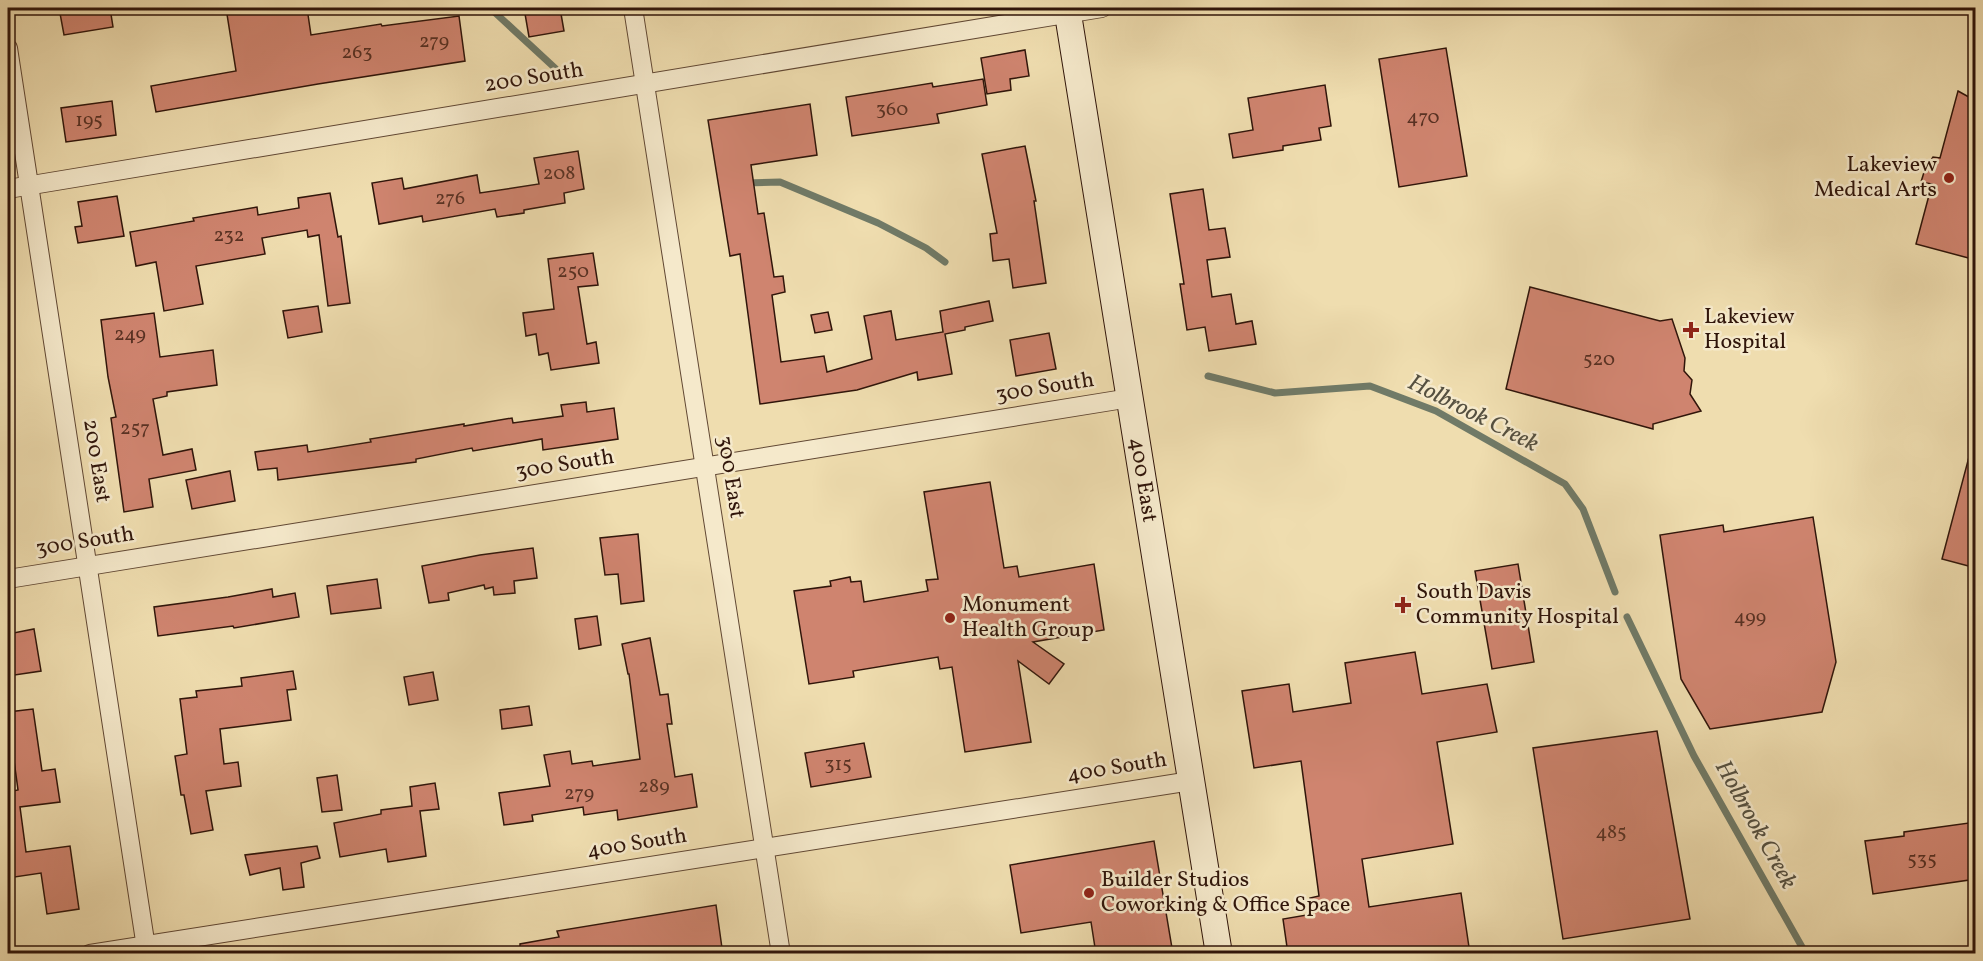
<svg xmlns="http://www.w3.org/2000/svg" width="1983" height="961" font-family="Vollkorn,serif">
<rect width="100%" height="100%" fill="#efddaf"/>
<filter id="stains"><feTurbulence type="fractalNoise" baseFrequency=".00333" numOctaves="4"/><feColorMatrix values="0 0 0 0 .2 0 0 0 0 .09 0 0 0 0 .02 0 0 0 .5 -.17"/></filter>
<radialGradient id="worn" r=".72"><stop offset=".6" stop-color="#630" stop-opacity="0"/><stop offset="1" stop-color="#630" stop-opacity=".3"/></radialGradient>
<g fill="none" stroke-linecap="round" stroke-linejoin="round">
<g stroke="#707a67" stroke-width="7">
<path d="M 490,8 L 556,69"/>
<path d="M 745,183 L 780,182 L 878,223 L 926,248 L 945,262"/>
<path d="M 1208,376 L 1275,393 L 1370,386 L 1436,411 L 1565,484 L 1583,509 L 1615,592"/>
<path d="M 1627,617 L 1694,756 L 1806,954"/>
</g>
</g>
<g fill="#cf846f" stroke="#30150a" stroke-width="1.5">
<path d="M 59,8 L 110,8 L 113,27 L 64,35 Z"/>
<path d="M 226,8 L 307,8 L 311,35 L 381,24 L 382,26 L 459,16 L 465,61 L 318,84 L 156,112 L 151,86 L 236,71 Z"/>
<path d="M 524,8 L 560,8 L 564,31 L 529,37 Z"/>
<path d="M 1446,48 L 1467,176 L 1399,187 L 1379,59 Z"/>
<path d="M 1025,50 L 1029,76 L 1010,79 L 1011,90 L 987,94 L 981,58 Z"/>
<path d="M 983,79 L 987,105 L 937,114 L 939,123 L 852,136 L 846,97 L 932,83 L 933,87 Z"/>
<path d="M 1325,85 L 1331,126 L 1319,128 L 1321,140 L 1283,146 L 1283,150 L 1233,158 L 1229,134 L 1253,130 L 1248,98 Z"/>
<path d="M 1958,91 L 1976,101 L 1976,260 L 1916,244 L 1932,184 L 1921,182 L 1925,169 L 1933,157 L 1940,158 Z"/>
<path d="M 112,101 L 116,135 L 66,142 L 61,108 Z"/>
<path d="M 810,104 L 817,155 L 751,165 L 758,214 L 764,213 L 774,277 L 783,276 L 785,292 L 772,295 L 781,362 L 824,356 L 827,372 L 872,359 L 864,316 L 891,311 L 896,340 L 943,332 L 940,311 L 989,301 L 993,321 L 965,327 L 965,330 L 945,334 L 952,374 L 918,380 L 917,372 L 857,390 L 760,404 L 740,254 L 730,256 L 708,120 Z"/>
<path d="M 1025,146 L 1036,201 L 1034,201 L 1046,283 L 1013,288 L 1009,259 L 993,261 L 990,234 L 997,233 L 982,154 Z"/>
<path d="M 578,151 L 584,189 L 564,193 L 565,203 L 524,210 L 524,213 L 497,217 L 495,209 L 423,222 L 422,216 L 379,224 L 372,183 L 402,178 L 404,189 L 477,175 L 480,193 L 539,184 L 534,158 Z"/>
<path d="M 1203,189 L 1209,230 L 1225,228 L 1230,257 L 1207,260 L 1212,297 L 1231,294 L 1236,324 L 1252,321 L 1256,344 L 1209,351 L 1205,327 L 1187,330 L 1180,284 L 1184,284 L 1170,194 Z"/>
<path d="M 330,193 L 338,237 L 341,236 L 350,303 L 328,306 L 319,235 L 308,237 L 307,230 L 262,238 L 265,254 L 196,266 L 203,304 L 164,311 L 156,262 L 136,266 L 130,232 L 194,221 L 193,218 L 257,207 L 258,215 L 299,208 L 298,198 Z"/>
<path d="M 117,196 L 124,236 L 78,243 L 75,227 L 82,226 L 78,202 Z"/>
<path d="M 593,253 L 598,285 L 578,287 L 587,344 L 596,342 L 599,363 L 551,370 L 548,353 L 539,355 L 536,334 L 526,336 L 523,313 L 554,309 L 548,259 Z"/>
<path d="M 1530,287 L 1660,321 L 1672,319 L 1685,358 L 1684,371 L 1692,380 L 1690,394 L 1701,411 L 1653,424 L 1653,429 L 1506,389 Z"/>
<path d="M 318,306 L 322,332 L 288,338 L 283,311 Z"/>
<path d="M 828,312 L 832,330 L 815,333 L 811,315 Z"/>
<path d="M 154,313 L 160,357 L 213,350 L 217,385 L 167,392 L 167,396 L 153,399 L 163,455 L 192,449 L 196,470 L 149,479 L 153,507 L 124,512 L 111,418 L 116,417 L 108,377 L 101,320 Z"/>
<path d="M 1049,333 L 1056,369 L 1016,376 L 1010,340 Z"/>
<path d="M 586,402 L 587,412 L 614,408 L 618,439 L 543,450 L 542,439 L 473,451 L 472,448 L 416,459 L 416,462 L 278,480 L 277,468 L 258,470 L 255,452 L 307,445 L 308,452 L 371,442 L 370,439 L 464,424 L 464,426 L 512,418 L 513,423 L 563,416 L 561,405 Z"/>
<path d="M 1970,453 L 1976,454 L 1976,568 L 1942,559 Z"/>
<path d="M 230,471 L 235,501 L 192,509 L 186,480 Z"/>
<path d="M 990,482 L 1004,568 L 1017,566 L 1019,577 L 1094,564 L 1104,630 L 1033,642 L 1064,664 L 1049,684 L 1018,661 L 1031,742 L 965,752 L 952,667 L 940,669 L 938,657 L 853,671 L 854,677 L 809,684 L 794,591 L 831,586 L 830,581 L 850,577 L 851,582 L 861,581 L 864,602 L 928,591 L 926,580 L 938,579 L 924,492 Z"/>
<path d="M 1813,517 L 1836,662 L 1822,712 L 1710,729 L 1681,679 L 1660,535 L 1723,525 L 1724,532 Z"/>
<path d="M 638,534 L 644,601 L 621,604 L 618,574 L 605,575 L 600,538 Z"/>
<path d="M 533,548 L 537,578 L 514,581 L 515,593 L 494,595 L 493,587 L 485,589 L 484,585 L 448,593 L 449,600 L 429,603 L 422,566 L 480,555 Z"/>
<path d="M 1518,564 L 1534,662 L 1492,669 L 1475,571 Z"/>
<path d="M 377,579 L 381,608 L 331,614 L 327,586 Z"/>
<path d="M 272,589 L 273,597 L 295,593 L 299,617 L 234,628 L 233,626 L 158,636 L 154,607 L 228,597 Z"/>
<path d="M 597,616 L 601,645 L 579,649 L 575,619 Z"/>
<path d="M 34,629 L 41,671 L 8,676 L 8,634 Z"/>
<path d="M 650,638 L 660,695 L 668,694 L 672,724 L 667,724 L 675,777 L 692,774 L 697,807 L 618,820 L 617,810 L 584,815 L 583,807 L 532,815 L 533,821 L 504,825 L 499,793 L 550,786 L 544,755 L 570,751 L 572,764 L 592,761 L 593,766 L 640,759 L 629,674 L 628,674 L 622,644 Z"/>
<path d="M 1415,652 L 1422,694 L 1487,684 L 1497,732 L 1437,742 L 1453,844 L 1362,859 L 1369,907 L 1461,893 L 1470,954 L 1288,954 L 1283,919 L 1313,914 L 1310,898 L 1319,896 L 1301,761 L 1254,768 L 1242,691 L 1289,684 L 1293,712 L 1351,703 L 1345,663 Z"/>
<path d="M 293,671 L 296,689 L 287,690 L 291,720 L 220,729 L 224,764 L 238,762 L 241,786 L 206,791 L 213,830 L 191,834 L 184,795 L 181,795 L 175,756 L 187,754 L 180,699 L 197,697 L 196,691 L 242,686 L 241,678 Z"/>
<path d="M 433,672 L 438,700 L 409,705 L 404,677 Z"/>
<path d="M 529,706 L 532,725 L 502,729 L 500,710 Z"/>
<path d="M 33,709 L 42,771 L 55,769 L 60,802 L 20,807 L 26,852 L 70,846 L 79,909 L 47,914 L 41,873 L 8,878 L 8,792 L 18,790 L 13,753 L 8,753 L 8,712 Z"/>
<path d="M 1657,731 L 1690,919 L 1563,939 L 1533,748 Z"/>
<path d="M 864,743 L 871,777 L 811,787 L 805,753 Z"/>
<path d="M 337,775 L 342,810 L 322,812 L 317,778 Z"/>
<path d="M 435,783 L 439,809 L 420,811 L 426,856 L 388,862 L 386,849 L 340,857 L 334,823 L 381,814 L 381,810 L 412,806 L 410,787 Z"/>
<path d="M 1976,822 L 1976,879 L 1873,894 L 1865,841 L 1904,836 L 1904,832 Z"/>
<path d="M 1154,841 L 1173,954 L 1096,954 L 1091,922 L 1021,933 L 1010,865 Z"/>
<path d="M 317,846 L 320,858 L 301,863 L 304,887 L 283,890 L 280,868 L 250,875 L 245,855 Z"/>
<path d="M 716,905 L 722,948 L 681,954 L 656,954 L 656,949 L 629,954 L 520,954 L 520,944 L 559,937 L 557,931 Z"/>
</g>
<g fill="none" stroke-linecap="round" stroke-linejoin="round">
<g stroke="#604733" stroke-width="20">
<g id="street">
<path d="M 633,8 L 781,954"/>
<path d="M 8,48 L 147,954"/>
<path d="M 8,189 L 1102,8"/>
<path d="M 8,579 L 1130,398"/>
<path d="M 90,954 L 1191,781"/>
</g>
</g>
<g stroke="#30150a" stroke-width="28">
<g id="secondary">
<path id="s1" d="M 1067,8 L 1219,954"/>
</g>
</g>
<use href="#street" stroke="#f5e9cb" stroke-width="18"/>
<use href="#secondary" stroke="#f5e9cb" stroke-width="26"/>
</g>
<g fill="#8f2418" stroke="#f5e9cb" stroke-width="2">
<circle cx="1949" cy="178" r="6"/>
<path d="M1688 321h6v6h6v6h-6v6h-6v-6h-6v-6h6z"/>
<path d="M1400 596h6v6h6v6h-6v6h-6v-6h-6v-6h6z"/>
<circle cx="950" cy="618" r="6"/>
<circle cx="1089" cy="893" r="6"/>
</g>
<g text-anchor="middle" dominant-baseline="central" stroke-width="5" stroke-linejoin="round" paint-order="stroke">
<g font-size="20" fill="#583123">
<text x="434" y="42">279</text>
<text x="357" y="53">263</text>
<text x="892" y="110">360</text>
<text x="1423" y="118">470</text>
<text x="89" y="121">195</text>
<text x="559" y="174">208</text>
<text x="450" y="199">276</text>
<text x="229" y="236">232</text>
<text x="573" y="272">250</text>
<text x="130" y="335">249</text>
<text x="1599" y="360">520</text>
<text x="135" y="429">257</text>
<text x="1750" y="618">499</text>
<text x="838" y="765">315</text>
<text x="654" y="787">289</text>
<text x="579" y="794">279</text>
<text x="1611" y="833">485</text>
<text x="1922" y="860">535</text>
</g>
<g font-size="22" fill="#30150a" stroke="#f5e9cb">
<text transform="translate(534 78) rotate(-9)">200 South</text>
<text transform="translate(1045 388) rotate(-9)">300 South</text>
<text transform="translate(96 461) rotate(81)">200 East</text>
<text transform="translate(565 465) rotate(-9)">300 South</text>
<text transform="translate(730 477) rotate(81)">300 East</text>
<text stroke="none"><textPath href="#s1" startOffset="478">400 East</textPath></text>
<text transform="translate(85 542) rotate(-9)">300 South</text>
<text transform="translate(1117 768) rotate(-9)">400 South</text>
<text transform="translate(637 844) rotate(-9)">400 South</text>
</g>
<g font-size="22" fill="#30150a" stroke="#f5e9cb" text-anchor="start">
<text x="1937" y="165" text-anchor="end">Lakeview<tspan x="1937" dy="25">Medical Arts</tspan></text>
<text x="1704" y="317">Lakeview<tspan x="1704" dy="25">Hospital</tspan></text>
<text x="1416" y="592">South Davis<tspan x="1416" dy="25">Community Hospital</tspan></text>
<text x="962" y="605">Monument<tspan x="962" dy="25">Health Group</tspan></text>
<text x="1101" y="880">Builder Studios<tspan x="1101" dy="25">Coworking &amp; Office Space</tspan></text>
</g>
<g font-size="24" font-style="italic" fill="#555040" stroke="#f5e9cb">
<text transform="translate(1473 414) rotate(27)">Holbrook Creek</text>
<text transform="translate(1755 825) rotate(61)">Holbrook Creek</text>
</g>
</g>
<rect width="1983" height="961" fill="none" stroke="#efddaf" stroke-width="30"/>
<rect x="9" y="9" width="1965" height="943" fill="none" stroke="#30150a" stroke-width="3"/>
<rect x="15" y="15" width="1953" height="931" fill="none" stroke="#30150a" stroke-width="1.5"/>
<rect width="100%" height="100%" filter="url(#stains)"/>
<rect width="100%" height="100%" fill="url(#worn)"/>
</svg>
